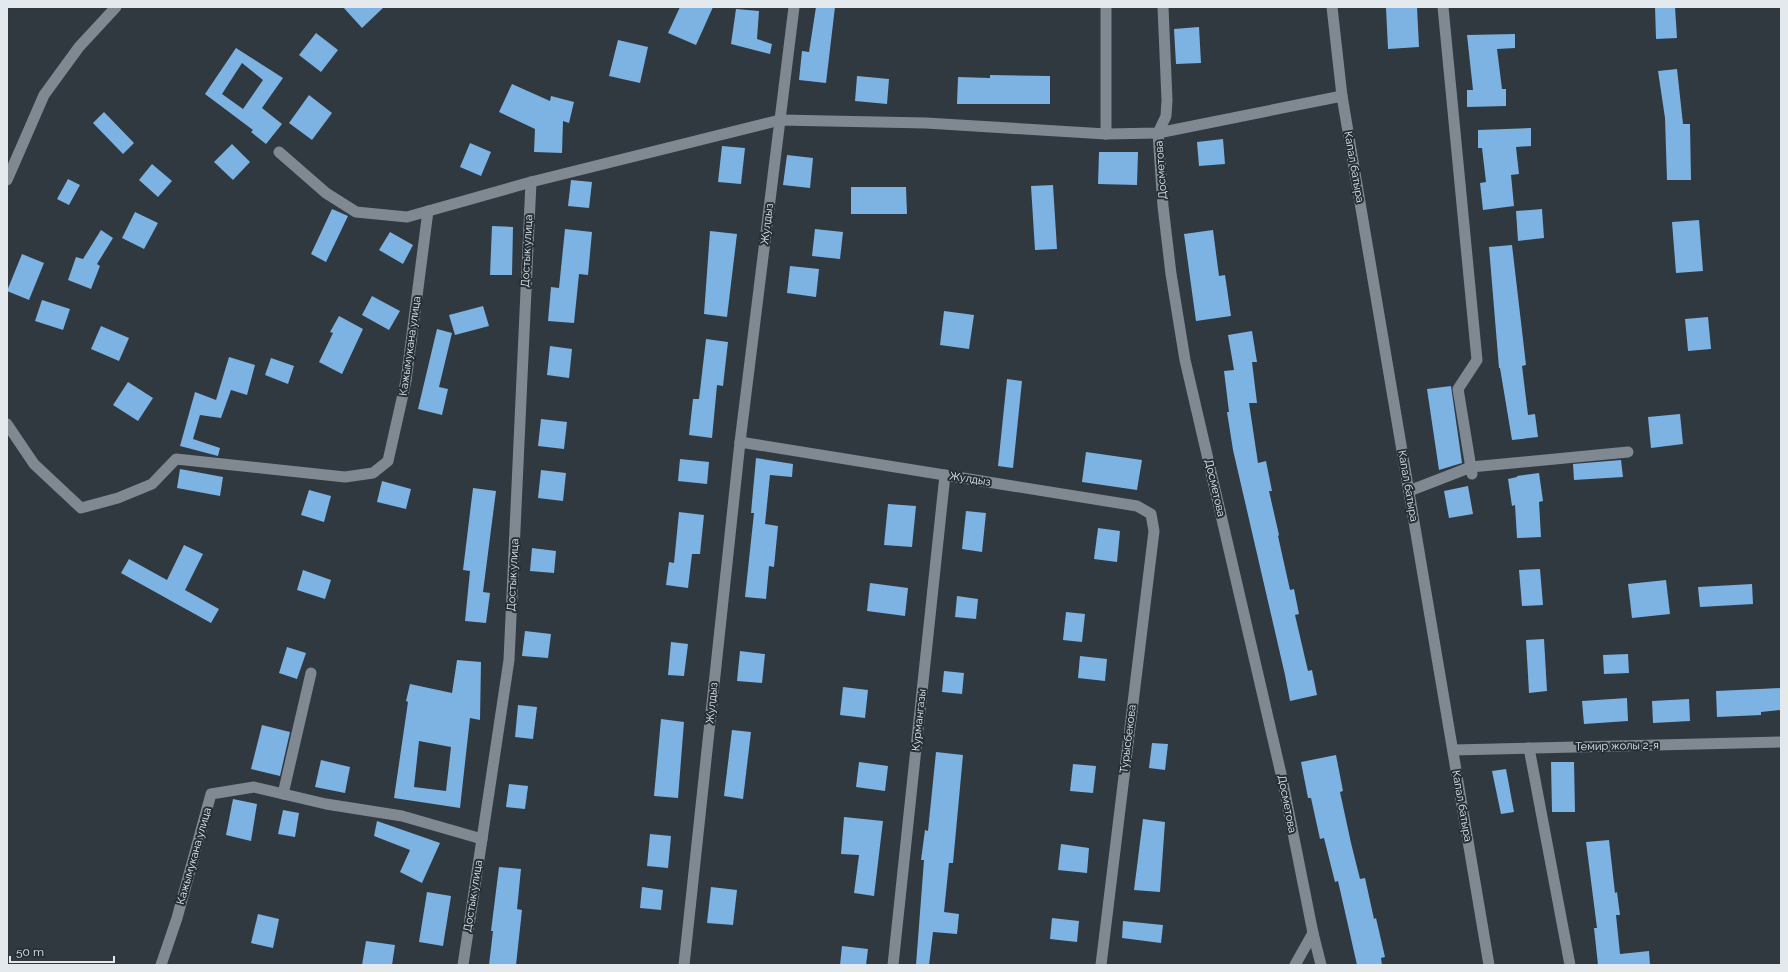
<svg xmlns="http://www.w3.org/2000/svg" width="1788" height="972" font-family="Raleway,sans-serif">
<rect width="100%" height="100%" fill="#303840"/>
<g fill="#7db3e2" fill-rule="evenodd">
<path d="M 343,7 L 384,7 L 362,28 Z"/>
<path d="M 680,7 L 713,7 L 696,45 L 668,33 Z"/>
<path d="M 816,7 L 835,7 L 826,83 L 799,80 L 802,51 L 809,52 Z"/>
<path d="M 1417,7 L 1419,47 L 1388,49 L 1386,8 Z"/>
<path d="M 1655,7 L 1675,7 L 1677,38 L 1656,39 Z"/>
<path d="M 736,9 L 759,11 L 757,39 L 772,44 L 770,54 L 731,44 Z"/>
<path d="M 1199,27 L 1201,63 L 1176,64 L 1174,29 Z"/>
<path d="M 316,33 L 338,50 L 321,72 L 299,55 Z"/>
<path d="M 1515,34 L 1515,48 L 1497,49 L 1502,89 L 1506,89 L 1506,106 L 1467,107 L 1467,90 L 1473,90 L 1467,35 Z"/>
<path d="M 618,40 L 648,47 L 640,83 L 609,76 Z"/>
<path d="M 236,48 L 283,78 L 262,108 L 282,124 L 266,144 L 251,132 L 253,130 L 205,94 ZM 242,63 L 263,80 L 243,109 L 222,94 Z"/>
<path d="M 1677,69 L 1683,124 L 1690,124 L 1691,180 L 1667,180 L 1665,118 L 1658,71 Z"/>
<path d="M 990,75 L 1050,76 L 1050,104 L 957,104 L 958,77 L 990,78 Z"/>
<path d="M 857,76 L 889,79 L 887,104 L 855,101 Z"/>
<path d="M 512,84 L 550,101 L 551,96 L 574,102 L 569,123 L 563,121 L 562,153 L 534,152 L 535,129 L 499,112 Z"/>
<path d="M 309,95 L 332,113 L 312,140 L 289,123 Z"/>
<path d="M 104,112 L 134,143 L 123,154 L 93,123 Z"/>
<path d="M 1531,128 L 1531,146 L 1516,147 L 1519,174 L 1511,175 L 1514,206 L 1483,210 L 1480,183 L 1486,182 L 1482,148 L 1478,148 L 1478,130 Z"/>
<path d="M 1223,139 L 1225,164 L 1199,166 L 1197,142 Z"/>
<path d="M 470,143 L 491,152 L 481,176 L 460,167 Z"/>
<path d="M 232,144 L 250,162 L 233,180 L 214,162 Z"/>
<path d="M 722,146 L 745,148 L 741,184 L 718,182 Z"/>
<path d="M 1099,152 L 1138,152 L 1137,185 L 1098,184 Z"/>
<path d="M 787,155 L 813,158 L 810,188 L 783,185 Z"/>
<path d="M 152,164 L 172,181 L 158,197 L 139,180 Z"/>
<path d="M 68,179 L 80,185 L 69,205 L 57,199 Z"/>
<path d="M 571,180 L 592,182 L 589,208 L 568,206 Z"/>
<path d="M 1053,185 L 1057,249 L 1035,250 L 1031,186 Z"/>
<path d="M 851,187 L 906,187 L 907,214 L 851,214 Z"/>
<path d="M 332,209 L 348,216 L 326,262 L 311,254 Z"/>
<path d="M 1542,209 L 1544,238 L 1518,241 L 1516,211 Z"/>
<path d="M 135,212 L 158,223 L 144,249 L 122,238 Z"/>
<path d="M 1699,220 L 1703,271 L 1676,273 L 1672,222 Z"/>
<path d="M 492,226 L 513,227 L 512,275 L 490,275 Z"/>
<path d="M 565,229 L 592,232 L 588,275 L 579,274 L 574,323 L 548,321 L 551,287 L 559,288 Z"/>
<path d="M 815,229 L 843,232 L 840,259 L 812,256 Z"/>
<path d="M 101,230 L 113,238 L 97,264 L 100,266 L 91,289 L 68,280 L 76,257 L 83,259 Z"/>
<path d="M 1213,230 L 1219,276 L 1225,275 L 1231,316 L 1196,321 L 1184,234 Z"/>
<path d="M 710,231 L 737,234 L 727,317 L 704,314 Z"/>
<path d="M 390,232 L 413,245 L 403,264 L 379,250 Z"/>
<path d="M 1512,245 L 1526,365 L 1522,366 L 1528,415 L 1535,414 L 1538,437 L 1512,440 L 1500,368 L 1499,368 L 1489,247 Z"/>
<path d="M 22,254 L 44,263 L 29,300 L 7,291 Z"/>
<path d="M 790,266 L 819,269 L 816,297 L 787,293 Z"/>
<path d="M 372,296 L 400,311 L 389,330 L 362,315 Z"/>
<path d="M 42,300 L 70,309 L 63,330 L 35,321 Z"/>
<path d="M 483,306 L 489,326 L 455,335 L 449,315 Z"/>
<path d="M 944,311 L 974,315 L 969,349 L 940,345 Z"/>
<path d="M 339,316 L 363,329 L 342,374 L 319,362 L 333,333 L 330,332 Z"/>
<path d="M 1708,317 L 1711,349 L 1688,351 L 1685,319 Z"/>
<path d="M 101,326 L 129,338 L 119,361 L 91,349 Z"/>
<path d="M 437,329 L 452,333 L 439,387 L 448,389 L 442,415 L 418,409 Z"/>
<path d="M 1252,331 L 1257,362 L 1252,362 L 1257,403 L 1249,403 L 1258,463 L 1266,461 L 1272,491 L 1269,491 L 1279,535 L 1278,536 L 1290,590 L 1294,589 L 1299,614 L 1295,615 L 1308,671 L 1312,670 L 1317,695 L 1290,701 L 1285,675 L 1233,450 L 1227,412 L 1229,412 L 1224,371 L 1234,370 L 1228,335 Z"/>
<path d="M 706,339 L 728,342 L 723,386 L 717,385 L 712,438 L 689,435 L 693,399 L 699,399 Z"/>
<path d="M 550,346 L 572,349 L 569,378 L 547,375 Z"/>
<path d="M 229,357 L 255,365 L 247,395 L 231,390 L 221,418 L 200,415 L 193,439 L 220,448 L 218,456 L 180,446 L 195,392 L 216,400 Z"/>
<path d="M 271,358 L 294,366 L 288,384 L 265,375 Z"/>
<path d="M 1007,379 L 1022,381 L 1013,468 L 998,466 Z"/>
<path d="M 128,382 L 153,398 L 138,421 L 113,405 Z"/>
<path d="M 1451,386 L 1462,463 L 1439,470 L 1427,389 Z"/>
<path d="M 1680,414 L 1683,444 L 1651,448 L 1648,417 Z"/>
<path d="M 541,419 L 567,422 L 564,449 L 538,446 Z"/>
<path d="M 1086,452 L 1142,460 L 1137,490 L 1082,482 Z"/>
<path d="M 756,458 L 793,464 L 792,477 L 770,475 L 765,524 L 778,526 L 774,567 L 769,566 L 766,599 L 745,597 L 754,513 L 751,513 Z"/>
<path d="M 680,459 L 709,462 L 707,484 L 678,481 Z"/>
<path d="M 1621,460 L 1623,477 L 1574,480 L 1573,464 Z"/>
<path d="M 180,469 L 223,477 L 220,496 L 177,488 Z"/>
<path d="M 541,470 L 566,473 L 563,501 L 538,498 Z"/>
<path d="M 1539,473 L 1543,501 L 1539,502 L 1541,537 L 1517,538 L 1515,505 L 1512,506 L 1508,479 L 1517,477 L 1517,476 Z"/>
<path d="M 382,481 L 411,489 L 406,509 L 377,502 Z"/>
<path d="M 1468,486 L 1473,514 L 1449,518 L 1444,491 Z"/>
<path d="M 473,488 L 496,491 L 483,592 L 490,593 L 486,623 L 465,621 L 470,571 L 463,570 Z"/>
<path d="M 309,490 L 331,496 L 324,522 L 301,515 Z"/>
<path d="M 888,504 L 916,506 L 912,547 L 884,545 Z"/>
<path d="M 966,511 L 986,513 L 982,552 L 962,549 Z"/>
<path d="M 679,512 L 704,515 L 700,554 L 692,554 L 688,588 L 666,585 L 669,562 L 674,563 Z"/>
<path d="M 1098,528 L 1120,531 L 1117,562 L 1094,559 Z"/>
<path d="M 184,545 L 203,554 L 185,590 L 219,609 L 211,623 L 121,573 L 129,559 L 167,580 Z"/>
<path d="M 532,548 L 556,551 L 554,573 L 530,571 Z"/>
<path d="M 1540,569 L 1543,605 L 1522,606 L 1519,570 Z"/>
<path d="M 303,570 L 331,580 L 325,599 L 297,590 Z"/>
<path d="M 1666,580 L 1670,614 L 1632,618 L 1628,584 Z"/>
<path d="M 870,583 L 908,588 L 905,616 L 867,611 Z"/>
<path d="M 1752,584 L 1753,604 L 1700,607 L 1698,587 Z"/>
<path d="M 957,596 L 978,599 L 976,619 L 955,617 Z"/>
<path d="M 1066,612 L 1085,614 L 1082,642 L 1063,640 Z"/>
<path d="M 525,631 L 551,634 L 548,658 L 522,656 Z"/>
<path d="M 1544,639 L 1547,691 L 1529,693 L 1526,640 Z"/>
<path d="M 671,642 L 688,644 L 684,676 L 668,675 Z"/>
<path d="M 287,647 L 306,653 L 297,679 L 279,673 Z"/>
<path d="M 740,651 L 765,654 L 762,683 L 737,681 Z"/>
<path d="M 1628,654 L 1629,673 L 1604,674 L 1603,655 Z"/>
<path d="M 1080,656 L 1107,659 L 1105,681 L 1078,678 Z"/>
<path d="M 457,660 L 481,662 L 480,720 L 470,718 L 460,808 L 394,798 L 408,702 L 406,701 L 410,684 L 452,693 ZM 419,741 L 451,747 L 446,791 L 414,787 Z"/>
<path d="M 944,671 L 964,673 L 962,694 L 942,692 Z"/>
<path d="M 843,687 L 868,690 L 865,718 L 840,715 Z"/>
<path d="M 1781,688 L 1781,710 L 1761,712 L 1761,715 L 1717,717 L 1716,691 Z"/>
<path d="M 1627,698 L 1628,721 L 1584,724 L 1582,701 Z"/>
<path d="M 1689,699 L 1690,721 L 1653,723 L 1652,701 Z"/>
<path d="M 518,705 L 537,707 L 533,739 L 515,737 Z"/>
<path d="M 661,719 L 684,722 L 678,798 L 654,796 Z"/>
<path d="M 262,725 L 290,732 L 280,776 L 251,769 Z"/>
<path d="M 732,730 L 751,732 L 743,799 L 724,796 Z"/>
<path d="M 1152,743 L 1168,744 L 1165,770 L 1149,768 Z"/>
<path d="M 936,752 L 963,755 L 953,863 L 949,863 L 944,912 L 959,914 L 957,934 L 933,932 L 929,965 L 916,965 L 924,860 L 921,860 L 925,830 L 928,831 Z"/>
<path d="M 1336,755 L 1343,791 L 1340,792 L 1351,843 L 1360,879 L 1365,878 L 1374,919 L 1376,918 L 1385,957 L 1381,958 L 1382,965 L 1357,965 L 1338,881 L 1335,882 L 1324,838 L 1320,839 L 1311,798 L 1308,798 L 1301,762 Z"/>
<path d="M 321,760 L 350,767 L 345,793 L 315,787 Z"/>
<path d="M 859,762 L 888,766 L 885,791 L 856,787 Z"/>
<path d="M 1551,762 L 1574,762 L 1575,812 L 1552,812 Z"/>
<path d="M 1073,764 L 1096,766 L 1093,793 L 1070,791 Z"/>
<path d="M 1506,769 L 1514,812 L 1501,814 L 1492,771 Z"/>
<path d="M 509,784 L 528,786 L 525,809 L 506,807 Z"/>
<path d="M 233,799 L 257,804 L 251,841 L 226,835 Z"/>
<path d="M 283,810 L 299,813 L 295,837 L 278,834 Z"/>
<path d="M 844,817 L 883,821 L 874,896 L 854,893 L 859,855 L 841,854 Z"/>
<path d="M 1143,819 L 1165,822 L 1160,892 L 1134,890 Z"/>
<path d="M 377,821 L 440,843 L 422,883 L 400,872 L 410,850 L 374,836 Z"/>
<path d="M 650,834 L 671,836 L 668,868 L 647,866 Z"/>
<path d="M 1609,840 L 1615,893 L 1617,892 L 1620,915 L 1616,915 L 1620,954 L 1649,951 L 1650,965 L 1598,965 L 1594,928 L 1597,928 L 1586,842 Z"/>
<path d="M 1061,844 L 1089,848 L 1087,873 L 1058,870 Z"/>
<path d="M 499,867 L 521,869 L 517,909 L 522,910 L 516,965 L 489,965 L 493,931 L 491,931 Z"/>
<path d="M 642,887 L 663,890 L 661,910 L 640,908 Z"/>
<path d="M 711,887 L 737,890 L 733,925 L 707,923 Z"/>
<path d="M 427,892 L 451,896 L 443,946 L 419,942 Z"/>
<path d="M 258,914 L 279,919 L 273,948 L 251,943 Z"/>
<path d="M 1052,918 L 1079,921 L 1077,942 L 1050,939 Z"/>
<path d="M 1123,921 L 1163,925 L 1161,943 L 1122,938 Z"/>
<path d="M 366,941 L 395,945 L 392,965 L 362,965 Z"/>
<path d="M 842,946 L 868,949 L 866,965 L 840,965 Z"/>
</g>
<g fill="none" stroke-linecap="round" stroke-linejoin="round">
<g stroke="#808992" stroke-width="11">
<path d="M 1163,7 L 1167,100 L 1166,116 L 1158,133 L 1163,206 L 1171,274 L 1185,360 L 1282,778 L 1313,933 L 1321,965"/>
<path d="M 1443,7 L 1477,360 L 1458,389 L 1472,474"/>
<path d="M 1106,134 L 1106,7"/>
<path d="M 279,152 L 326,193 L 356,212 L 407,217 L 531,182 L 780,120 L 926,123 L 1106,134 L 1158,133 L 1342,96"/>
<path d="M 7,180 L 44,95 L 79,47 L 116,7"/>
<path d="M 7,424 L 34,464 L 81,508 L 118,498 L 152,484 L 176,459 L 345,477 L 373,473 L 388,461 L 406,381 L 428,211"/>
<path d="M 740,442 L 1137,506 L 1151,514 L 1154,531 L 1101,965"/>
<path d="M 1409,491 L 1471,467 L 1628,452"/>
<path d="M 1529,748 L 1570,965"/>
<path d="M 1453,750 L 1781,742"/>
<path d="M 283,794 L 311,673"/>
<path d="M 161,965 L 177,918 L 211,794 L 254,787 L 326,804 L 402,816 L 482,839"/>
<path d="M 463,965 L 509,660 L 531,182"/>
<path d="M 684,965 L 740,442 L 794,7"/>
<path d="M 893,965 L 945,475"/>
<path d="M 1295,965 L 1313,933"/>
</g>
<path stroke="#808992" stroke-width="11" d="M 1332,7 L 1342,96 L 1489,965"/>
</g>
<g text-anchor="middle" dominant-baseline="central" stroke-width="4" stroke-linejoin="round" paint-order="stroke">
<g font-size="11" fill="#e4e9ee" stroke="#262e35">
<text transform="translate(1354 167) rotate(80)">Капал батыра</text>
<text transform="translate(1161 170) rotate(-94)">Досметова</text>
<text transform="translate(767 224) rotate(-83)">Жулдыз</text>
<text transform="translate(527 251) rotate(-87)">Достык улица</text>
<text transform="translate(410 346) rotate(-82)">Кажымукана улица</text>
<text transform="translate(970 479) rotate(9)">Жулдыз</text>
<text transform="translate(1408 486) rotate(80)">Капал батыра</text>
<text transform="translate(1215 488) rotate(77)">Досметова</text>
<text transform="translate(513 575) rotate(-87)">Достык улица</text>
<text transform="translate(712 703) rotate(-84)">Жулдыз</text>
<text transform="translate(919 720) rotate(-84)">Курмангазы</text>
<text transform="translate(1128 739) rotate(-83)">Турысбекова</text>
<text transform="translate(1617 746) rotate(-1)">Темир жолы 2-я</text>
<text transform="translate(1287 804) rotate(79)">Досметова</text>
<text transform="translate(1462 806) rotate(80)">Капал батыра</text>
<text transform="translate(194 856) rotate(-74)">Кажымукана улица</text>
<text transform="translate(473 896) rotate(-81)">Достык улица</text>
</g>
</g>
<rect width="1788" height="972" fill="none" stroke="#e4e9ee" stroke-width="16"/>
<path d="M10 956v6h104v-6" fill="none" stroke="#e4e9ee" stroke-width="2"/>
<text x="16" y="956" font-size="12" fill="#e4e9ee" stroke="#262e35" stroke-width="3" paint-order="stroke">50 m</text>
</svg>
